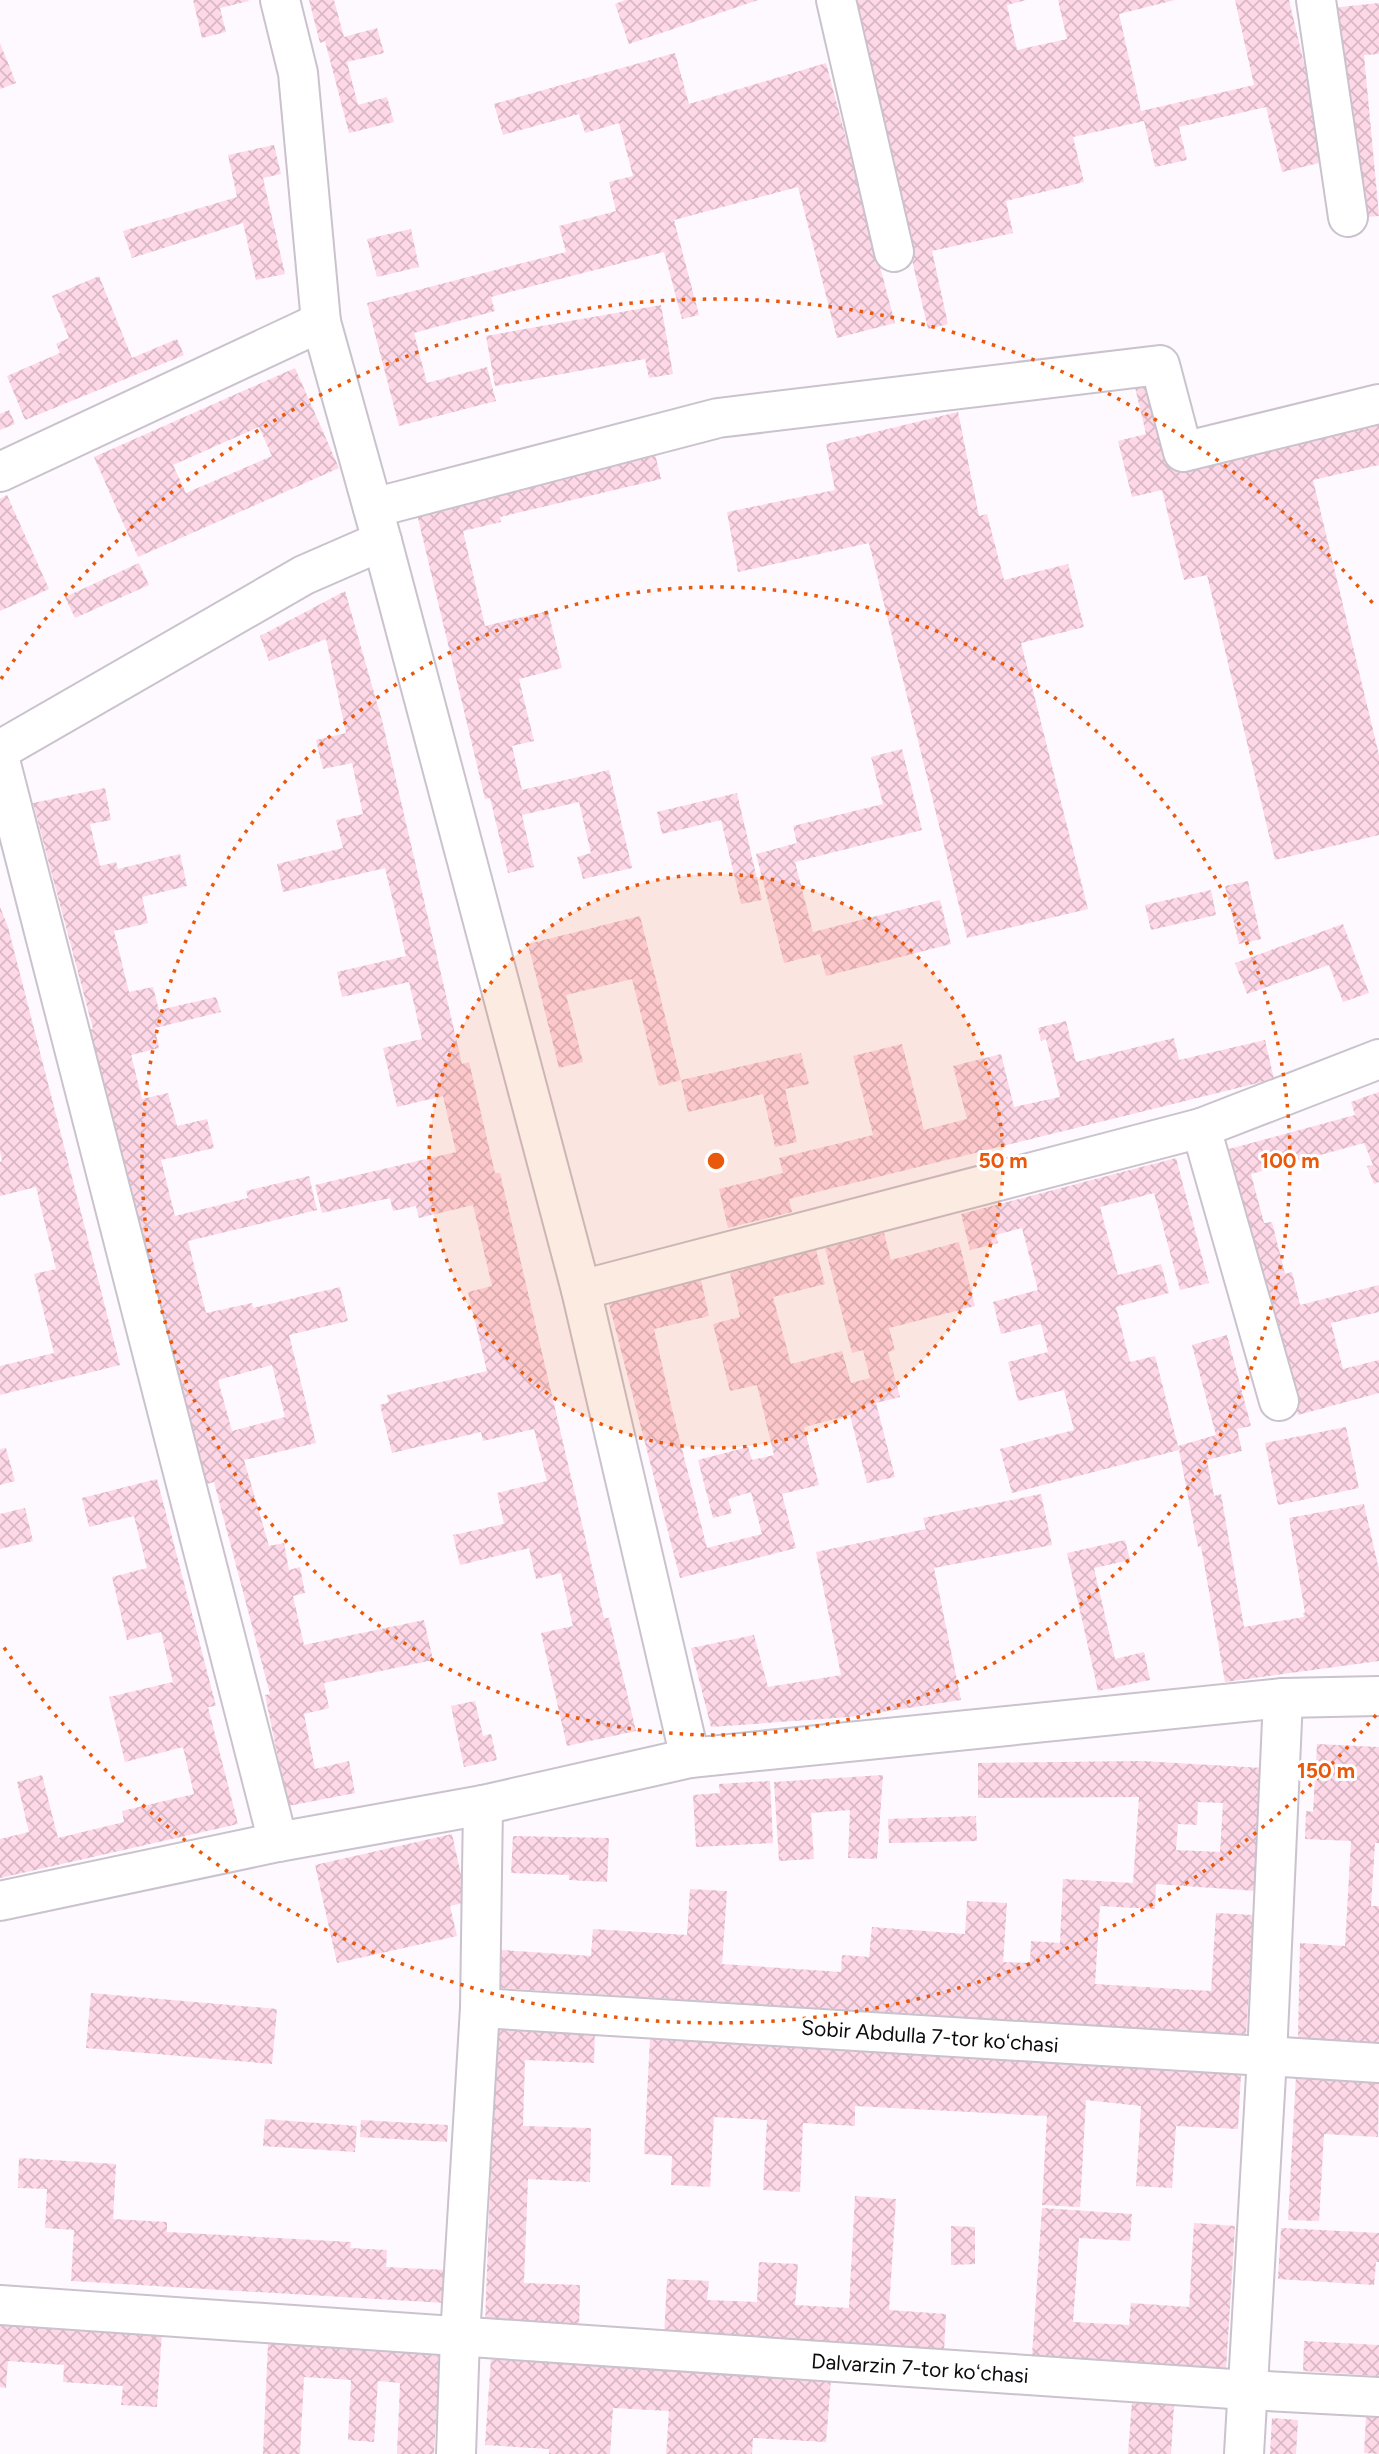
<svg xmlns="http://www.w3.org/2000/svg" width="1379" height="2454" font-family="Figtree,sans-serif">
<defs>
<pattern id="building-cross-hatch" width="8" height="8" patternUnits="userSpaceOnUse" patternTransform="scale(1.75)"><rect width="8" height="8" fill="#ffd8e7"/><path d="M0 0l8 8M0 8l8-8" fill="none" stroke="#d9b8c5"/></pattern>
</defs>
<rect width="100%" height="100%" fill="#fdf9fe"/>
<g fill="url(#building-cross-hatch)" fill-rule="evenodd">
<path d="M 193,0 L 248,0 L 249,1 L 220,8 L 226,32 L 202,38 Z"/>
<path d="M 309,0 L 334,0 L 344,37 L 377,28 L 384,53 L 347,62 L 358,105 L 387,97 L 394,122 L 349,133 L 325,41 L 320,43 Z"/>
<path d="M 625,0 L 758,0 L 629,44 L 615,4 Z"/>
<path d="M 852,0 L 1026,0 L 1007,5 L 1017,50 L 1067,39 L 1058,0 L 1175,0 L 1119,14 L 1141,111 L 1254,85 L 1235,0 L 1289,0 L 1327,161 L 1282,172 L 1266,107 L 1179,127 L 1187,160 L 1155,167 L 1144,121 L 1073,137 L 1084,182 L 1006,201 L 1013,233 L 932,251 L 948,324 L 928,329 Z"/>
<path d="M 1379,3 L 1379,54 L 1364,55 L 1379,216 L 1357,218 L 1331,8 Z"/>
<path d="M 0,43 L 16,83 L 0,89 Z"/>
<path d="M 675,53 L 689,104 L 826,63 L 895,323 L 837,338 L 798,187 L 674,220 L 699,315 L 682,319 L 664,252 L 491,297 L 495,311 L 414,333 L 427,383 L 487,367 L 496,401 L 399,426 L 367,303 L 566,252 L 559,226 L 616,211 L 609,182 L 633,176 L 619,123 L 585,133 L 579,114 L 503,135 L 494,104 Z"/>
<path d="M 274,145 L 281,174 L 263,178 L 285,274 L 256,280 L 243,223 L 132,258 L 123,231 L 237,197 L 228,155 Z"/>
<path d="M 411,229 L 419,267 L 377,277 L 367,239 Z"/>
<path d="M 99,276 L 132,358 L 177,339 L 184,355 L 25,420 L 7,376 L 60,353 L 56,344 L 69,338 L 52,296 Z"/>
<path d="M 661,305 L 673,374 L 649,378 L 645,359 L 495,386 L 486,336 Z"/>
<path d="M 295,368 L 339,468 L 138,557 L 94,457 ZM 259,427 L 272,456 L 186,493 L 173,465 Z"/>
<path d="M 1159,377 L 1179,462 L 1379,414 L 1379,465 L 1313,480 L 1379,755 L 1379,835 L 1275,860 L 1207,575 L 1184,580 L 1162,490 L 1132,497 L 1118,441 L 1146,434 L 1134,383 Z"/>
<path d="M 9,410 L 15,424 L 0,430 L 0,414 Z"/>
<path d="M 958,412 L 979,516 L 987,514 L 1004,580 L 1068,564 L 1084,627 L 1021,643 L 1088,909 L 967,938 L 869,543 L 738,572 L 727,512 L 835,490 L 826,444 Z"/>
<path d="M 655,454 L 661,479 L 500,517 L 501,522 L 463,531 L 485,626 L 548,611 L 562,668 L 519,679 L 534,741 L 512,746 L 522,790 L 609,770 L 632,868 L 583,879 L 577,857 L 591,853 L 579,802 L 522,815 L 534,867 L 508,873 L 490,798 L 485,799 L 416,510 Z"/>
<path d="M 7,495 L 49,589 L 0,611 L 0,499 Z"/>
<path d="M 139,563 L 149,585 L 75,618 L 65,597 Z"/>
<path d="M 345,591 L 383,724 L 462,1064 L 469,1062 L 495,1173 L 500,1173 L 604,1618 L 609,1618 L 636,1731 L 567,1746 L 541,1633 L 573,1626 L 561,1573 L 536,1579 L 529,1548 L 460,1565 L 453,1535 L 504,1524 L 497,1493 L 547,1481 L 534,1429 L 483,1441 L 481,1432 L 392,1453 L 380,1405 L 389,1402 L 387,1395 L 487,1371 L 468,1292 L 492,1286 L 473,1205 L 419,1218 L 416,1206 L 393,1211 L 390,1198 L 322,1213 L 315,1185 L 456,1152 L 443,1096 L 397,1107 L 383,1048 L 422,1039 L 409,982 L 342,997 L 337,972 L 406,956 L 385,868 L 283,892 L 277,864 L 343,848 L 336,820 L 363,814 L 352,763 L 323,769 L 316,740 L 346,733 L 326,639 L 269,661 L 260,636 Z"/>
<path d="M 902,749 L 922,830 L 795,862 L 813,932 L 940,900 L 951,944 L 826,976 L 820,954 L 784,963 L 756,854 L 797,843 L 793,826 L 883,804 L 871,757 Z"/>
<path d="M 105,788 L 111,820 L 90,824 L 100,866 L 116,862 L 118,869 L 180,854 L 187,886 L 142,897 L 148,923 L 114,931 L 129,992 L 153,987 L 159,1010 L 216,997 L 221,1012 L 155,1028 L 159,1048 L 131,1055 L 142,1099 L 168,1093 L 177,1126 L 207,1119 L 214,1148 L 161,1160 L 175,1216 L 248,1198 L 246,1191 L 309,1176 L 317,1210 L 188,1241 L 206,1313 L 252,1303 L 253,1308 L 340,1287 L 348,1321 L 289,1335 L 316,1443 L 244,1460 L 269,1546 L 284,1543 L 289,1570 L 300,1567 L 305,1593 L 293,1596 L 304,1645 L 424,1620 L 433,1660 L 324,1683 L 329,1708 L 304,1714 L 315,1769 L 349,1761 L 355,1793 L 288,1806 L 265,1695 L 270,1694 L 214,1482 L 207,1484 L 117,1140 L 84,1031 L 93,1029 L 33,803 ZM 272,1365 L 285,1417 L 232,1431 L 218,1380 Z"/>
<path d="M 737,793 L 762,900 L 741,904 L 721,820 L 662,834 L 657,812 Z"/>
<path d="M 1248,881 L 1261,939 L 1239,944 L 1225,886 Z"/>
<path d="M 1211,890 L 1216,915 L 1151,930 L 1145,905 Z"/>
<path d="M 0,907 L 8,927 L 120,1365 L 0,1395 L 0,1366 L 54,1353 L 34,1274 L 56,1269 L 36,1187 L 0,1196 L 0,1162 L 2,1161 L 0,1152 Z"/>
<path d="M 640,916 L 681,1080 L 801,1053 L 809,1084 L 785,1089 L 797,1142 L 775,1147 L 763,1094 L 688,1112 L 681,1080 L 659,1086 L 632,979 L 566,995 L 583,1062 L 559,1068 L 528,944 Z"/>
<path d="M 1343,924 L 1369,993 L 1343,1002 L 1329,965 L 1247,994 L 1235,963 Z"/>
<path d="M 1066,1021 L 1076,1062 L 1174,1038 L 1179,1060 L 1265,1040 L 1274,1079 L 789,1199 L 792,1212 L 728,1228 L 719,1189 L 783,1173 L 779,1158 L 873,1135 L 853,1056 L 902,1044 L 924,1130 L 967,1119 L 953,1066 L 1001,1054 L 1014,1107 L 1060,1097 L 1046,1039 L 1041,1041 L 1038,1028 Z"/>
<path d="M 1379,1092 L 1379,1182 L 1374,1184 L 1367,1166 L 1373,1165 L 1364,1143 L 1251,1174 L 1264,1223 L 1272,1222 L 1285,1274 L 1292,1272 L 1300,1305 L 1379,1285 L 1379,1312 L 1331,1323 L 1343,1369 L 1379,1360 L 1379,1393 L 1298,1415 L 1229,1149 L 1355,1115 L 1351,1102 Z"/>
<path d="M 1176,1158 L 1209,1283 L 1180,1290 L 1154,1193 L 1100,1207 L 1118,1275 L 1161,1264 L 1169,1293 L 1116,1307 L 1130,1362 L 1155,1356 L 1178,1446 L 1216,1435 L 1192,1345 L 1227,1335 L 1251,1426 L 1237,1429 L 1242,1451 L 1207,1460 L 1214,1496 L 1221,1494 L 1244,1627 L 1304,1617 L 1303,1613 L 1305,1613 L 1289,1518 L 1364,1504 L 1379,1570 L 1379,1661 L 1225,1682 L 1201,1546 L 1198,1547 L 1179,1450 L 1012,1493 L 1000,1449 L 1074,1430 L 1064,1390 L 1018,1401 L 1008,1362 L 1048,1352 L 1041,1324 L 1001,1334 L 993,1302 L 1038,1290 L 1022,1228 L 996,1235 L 998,1243 L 970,1250 L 961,1214 Z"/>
<path d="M 884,1233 L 891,1260 L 959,1242 L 975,1306 L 889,1328 L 895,1350 L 888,1352 L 900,1397 L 876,1403 L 895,1477 L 867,1483 L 850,1415 L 804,1427 L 819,1485 L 782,1494 L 796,1548 L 680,1578 L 609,1304 L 701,1280 L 709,1316 L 654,1329 L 672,1409 L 707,1548 L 762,1534 L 751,1492 L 728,1499 L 732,1513 L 713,1518 L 698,1460 L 748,1447 L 752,1460 L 774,1455 L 757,1385 L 730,1391 L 713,1324 L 740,1317 L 730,1273 L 816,1250 L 825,1284 L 773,1297 L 791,1364 L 842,1351 L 851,1383 L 870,1378 L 863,1350 L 852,1353 L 825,1248 Z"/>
<path d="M 1346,1427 L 1359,1488 L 1278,1505 L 1265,1443 Z"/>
<path d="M 6,1448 L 15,1481 L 0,1485 L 0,1449 Z"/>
<path d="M 157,1479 L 216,1706 L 208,1707 L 238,1824 L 0,1878 L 0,1839 L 29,1832 L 17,1782 L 42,1775 L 58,1838 L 124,1822 L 122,1811 L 194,1794 L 183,1747 L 125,1762 L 109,1697 L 173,1682 L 161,1632 L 127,1640 L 112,1577 L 147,1568 L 134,1516 L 89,1527 L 82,1498 Z"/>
<path d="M 1041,1494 L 1052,1545 L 934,1568 L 961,1700 L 849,1717 L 711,1727 L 691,1648 L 754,1635 L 768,1687 L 841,1675 L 816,1552 L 926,1529 L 923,1518 Z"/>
<path d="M 25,1508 L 33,1541 L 0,1549 L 0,1514 Z"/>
<path d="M 1125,1540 L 1130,1560 L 1094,1568 L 1115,1659 L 1144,1652 L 1150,1680 L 1098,1691 L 1067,1553 Z"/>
<path d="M 475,1701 L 483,1736 L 491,1734 L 497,1760 L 464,1767 L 451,1706 Z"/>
<path d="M 1317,1744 L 1379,1747 L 1379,1843 L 1375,1843 L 1371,1906 L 1379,1906 L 1379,2044 L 1298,2039 L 1300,1943 L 1345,1946 L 1351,1841 L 1305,1839 L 1306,1811 L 1313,1812 Z"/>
<path d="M 1141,1761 L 1264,1768 L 1256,1891 L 1156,1884 L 1155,1909 L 1100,1906 L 1095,1984 L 1211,1991 L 1216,1913 L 1254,1915 L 1246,2035 L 499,1988 L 501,1950 L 591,1956 L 593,1929 L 687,1935 L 690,1889 L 727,1891 L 722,1964 L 841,1972 L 842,1955 L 869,1957 L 872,1927 L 965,1934 L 967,1901 L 1007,1903 L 1003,1962 L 1030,1963 L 1031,1941 L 1060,1943 L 1063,1879 L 1133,1883 L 1139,1797 L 978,1798 L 978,1763 ZM 1198,1802 L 1223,1803 L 1220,1852 L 1176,1850 L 1178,1824 L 1197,1825 Z"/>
<path d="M 883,1775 L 877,1859 L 848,1858 L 850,1810 L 811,1813 L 814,1859 L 779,1861 L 774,1782 Z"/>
<path d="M 770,1781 L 773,1843 L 696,1847 L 693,1795 L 720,1793 L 719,1784 Z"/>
<path d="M 976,1816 L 977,1841 L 889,1843 L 888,1819 Z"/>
<path d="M 452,1834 L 467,1902 L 450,1906 L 457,1936 L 337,1963 L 315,1865 Z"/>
<path d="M 513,1836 L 609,1838 L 607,1882 L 569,1880 L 569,1875 L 511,1873 Z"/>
<path d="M 91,1993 L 277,2009 L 272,2064 L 86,2048 Z"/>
<path d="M 496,2026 L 595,2029 L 594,2063 L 525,2060 L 523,2126 L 591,2128 L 590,2182 L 528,2179 L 524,2283 L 580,2285 L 579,2329 L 485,2325 Z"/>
<path d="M 650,2039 L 1050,2061 L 1241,2074 L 1238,2129 L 1176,2126 L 1172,2188 L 1136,2186 L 1141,2106 L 1086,2100 L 1080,2207 L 1042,2205 L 1047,2116 L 855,2106 L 855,2126 L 803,2123 L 800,2192 L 763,2190 L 767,2120 L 714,2117 L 710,2187 L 671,2185 L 672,2156 L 644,2154 Z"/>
<path d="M 1296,2075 L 1379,2079 L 1378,2137 L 1324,2134 L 1319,2221 L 1288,2220 Z"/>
<path d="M 265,2119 L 357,2126 L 355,2152 L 263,2146 Z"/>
<path d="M 361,2120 L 448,2125 L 447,2142 L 360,2137 Z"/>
<path d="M 19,2158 L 116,2164 L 113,2219 L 167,2222 L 167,2232 L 351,2242 L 350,2248 L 387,2250 L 386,2267 L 447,2270 L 445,2303 L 71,2281 L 74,2230 L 45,2228 L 47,2189 L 18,2188 Z"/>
<path d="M 855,2196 L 896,2199 L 889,2310 L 946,2314 L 944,2352 L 664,2336 L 667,2279 L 709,2281 L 707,2300 L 757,2302 L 759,2262 L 798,2264 L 795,2305 L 849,2308 Z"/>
<path d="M 1042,2208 L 1132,2214 L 1130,2241 L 1079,2238 L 1073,2322 L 1129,2325 L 1131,2303 L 1189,2307 L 1194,2223 L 1235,2226 L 1226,2370 L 1032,2356 Z"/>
<path d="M 951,2226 L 975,2227 L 975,2264 L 951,2265 Z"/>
<path d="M 1281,2228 L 1379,2233 L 1379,2262 L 1376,2262 L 1374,2285 L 1278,2279 Z"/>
<path d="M 0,2324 L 162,2333 L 157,2407 L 121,2405 L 123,2386 L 63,2382 L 64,2365 L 8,2361 L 6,2388 L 0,2387 Z"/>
<path d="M 1304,2341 L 1379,2345 L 1379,2376 L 1303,2371 Z"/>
<path d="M 268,2343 L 440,2351 L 434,2454 L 397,2454 L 400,2383 L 378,2381 L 374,2442 L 348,2440 L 351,2380 L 304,2377 L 300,2454 L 263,2454 Z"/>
<path d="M 491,2358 L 831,2379 L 826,2442 L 753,2438 L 752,2454 L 666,2454 L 669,2411 L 613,2408 L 610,2454 L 549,2454 L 549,2449 L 485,2445 Z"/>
<path d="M 1132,2402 L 1174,2405 L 1171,2454 L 1128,2454 Z"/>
<path d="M 1366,2415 L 1379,2416 L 1379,2454 L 1364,2453 Z"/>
<path d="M 1272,2418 L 1298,2420 L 1296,2454 L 1270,2454 Z"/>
</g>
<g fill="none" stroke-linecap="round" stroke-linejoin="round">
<g stroke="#cac2cd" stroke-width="42">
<g id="minor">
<path d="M 280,0 L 298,73 L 321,322 L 382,541 L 581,1290 L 690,1758"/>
<path d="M 836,0 L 894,252"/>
<path d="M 1316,0 L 1348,217"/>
<path d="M 0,472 L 321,322"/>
<path d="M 373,508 L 718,418 L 1160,365 L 1183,452 L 1379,404"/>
<path d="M 0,750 L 304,575 L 382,541"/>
<path d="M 0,760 L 278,1842"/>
<path d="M 1201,1128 L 1379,1059"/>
<path d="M 581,1290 L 1201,1128 L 1279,1401"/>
<path d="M 0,1901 L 278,1842 L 483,1805 L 690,1758 L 1283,1698 L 1379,1696"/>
<path d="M 480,2008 L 1379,2063"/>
<path d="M 0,2305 L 1247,2390 L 1379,2397"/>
<path d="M 456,2454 L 460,2337 L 480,2008 L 483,1805"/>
<path d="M 1244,2454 L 1267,2057 L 1283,1698"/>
</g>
</g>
<use href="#minor" stroke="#fff" stroke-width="38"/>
</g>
<circle cx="716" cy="1161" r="287" fill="#e8590c" fill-opacity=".12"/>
<g fill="none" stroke="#e8590c" stroke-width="3.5" stroke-dasharray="3.5 7">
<circle cx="716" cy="1161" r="287"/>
<circle cx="716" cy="1161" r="574"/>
<path d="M1376 1715A862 862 0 0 1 1 1643M1 679A862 862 0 0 1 1376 607"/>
</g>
<g text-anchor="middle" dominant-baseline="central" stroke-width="6" stroke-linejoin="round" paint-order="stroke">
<g font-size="21" fill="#0d0a0e" stroke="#fff">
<text transform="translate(930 2036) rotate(4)">Sobir Abdulla 7-tor koʻchasi</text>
<text transform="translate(920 2368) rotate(4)">Dalvarzin 7-tor koʻchasi</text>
</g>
</g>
<circle cx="716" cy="1161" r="10" fill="#e8590c" stroke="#fff" stroke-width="3.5"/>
<g font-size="21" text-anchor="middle" font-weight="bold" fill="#e8590c" stroke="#fff" stroke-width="6" stroke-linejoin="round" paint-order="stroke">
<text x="1003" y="1168">50 m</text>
<text x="1290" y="1168">100 m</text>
<text x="1326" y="1778">150 m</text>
</g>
</svg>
